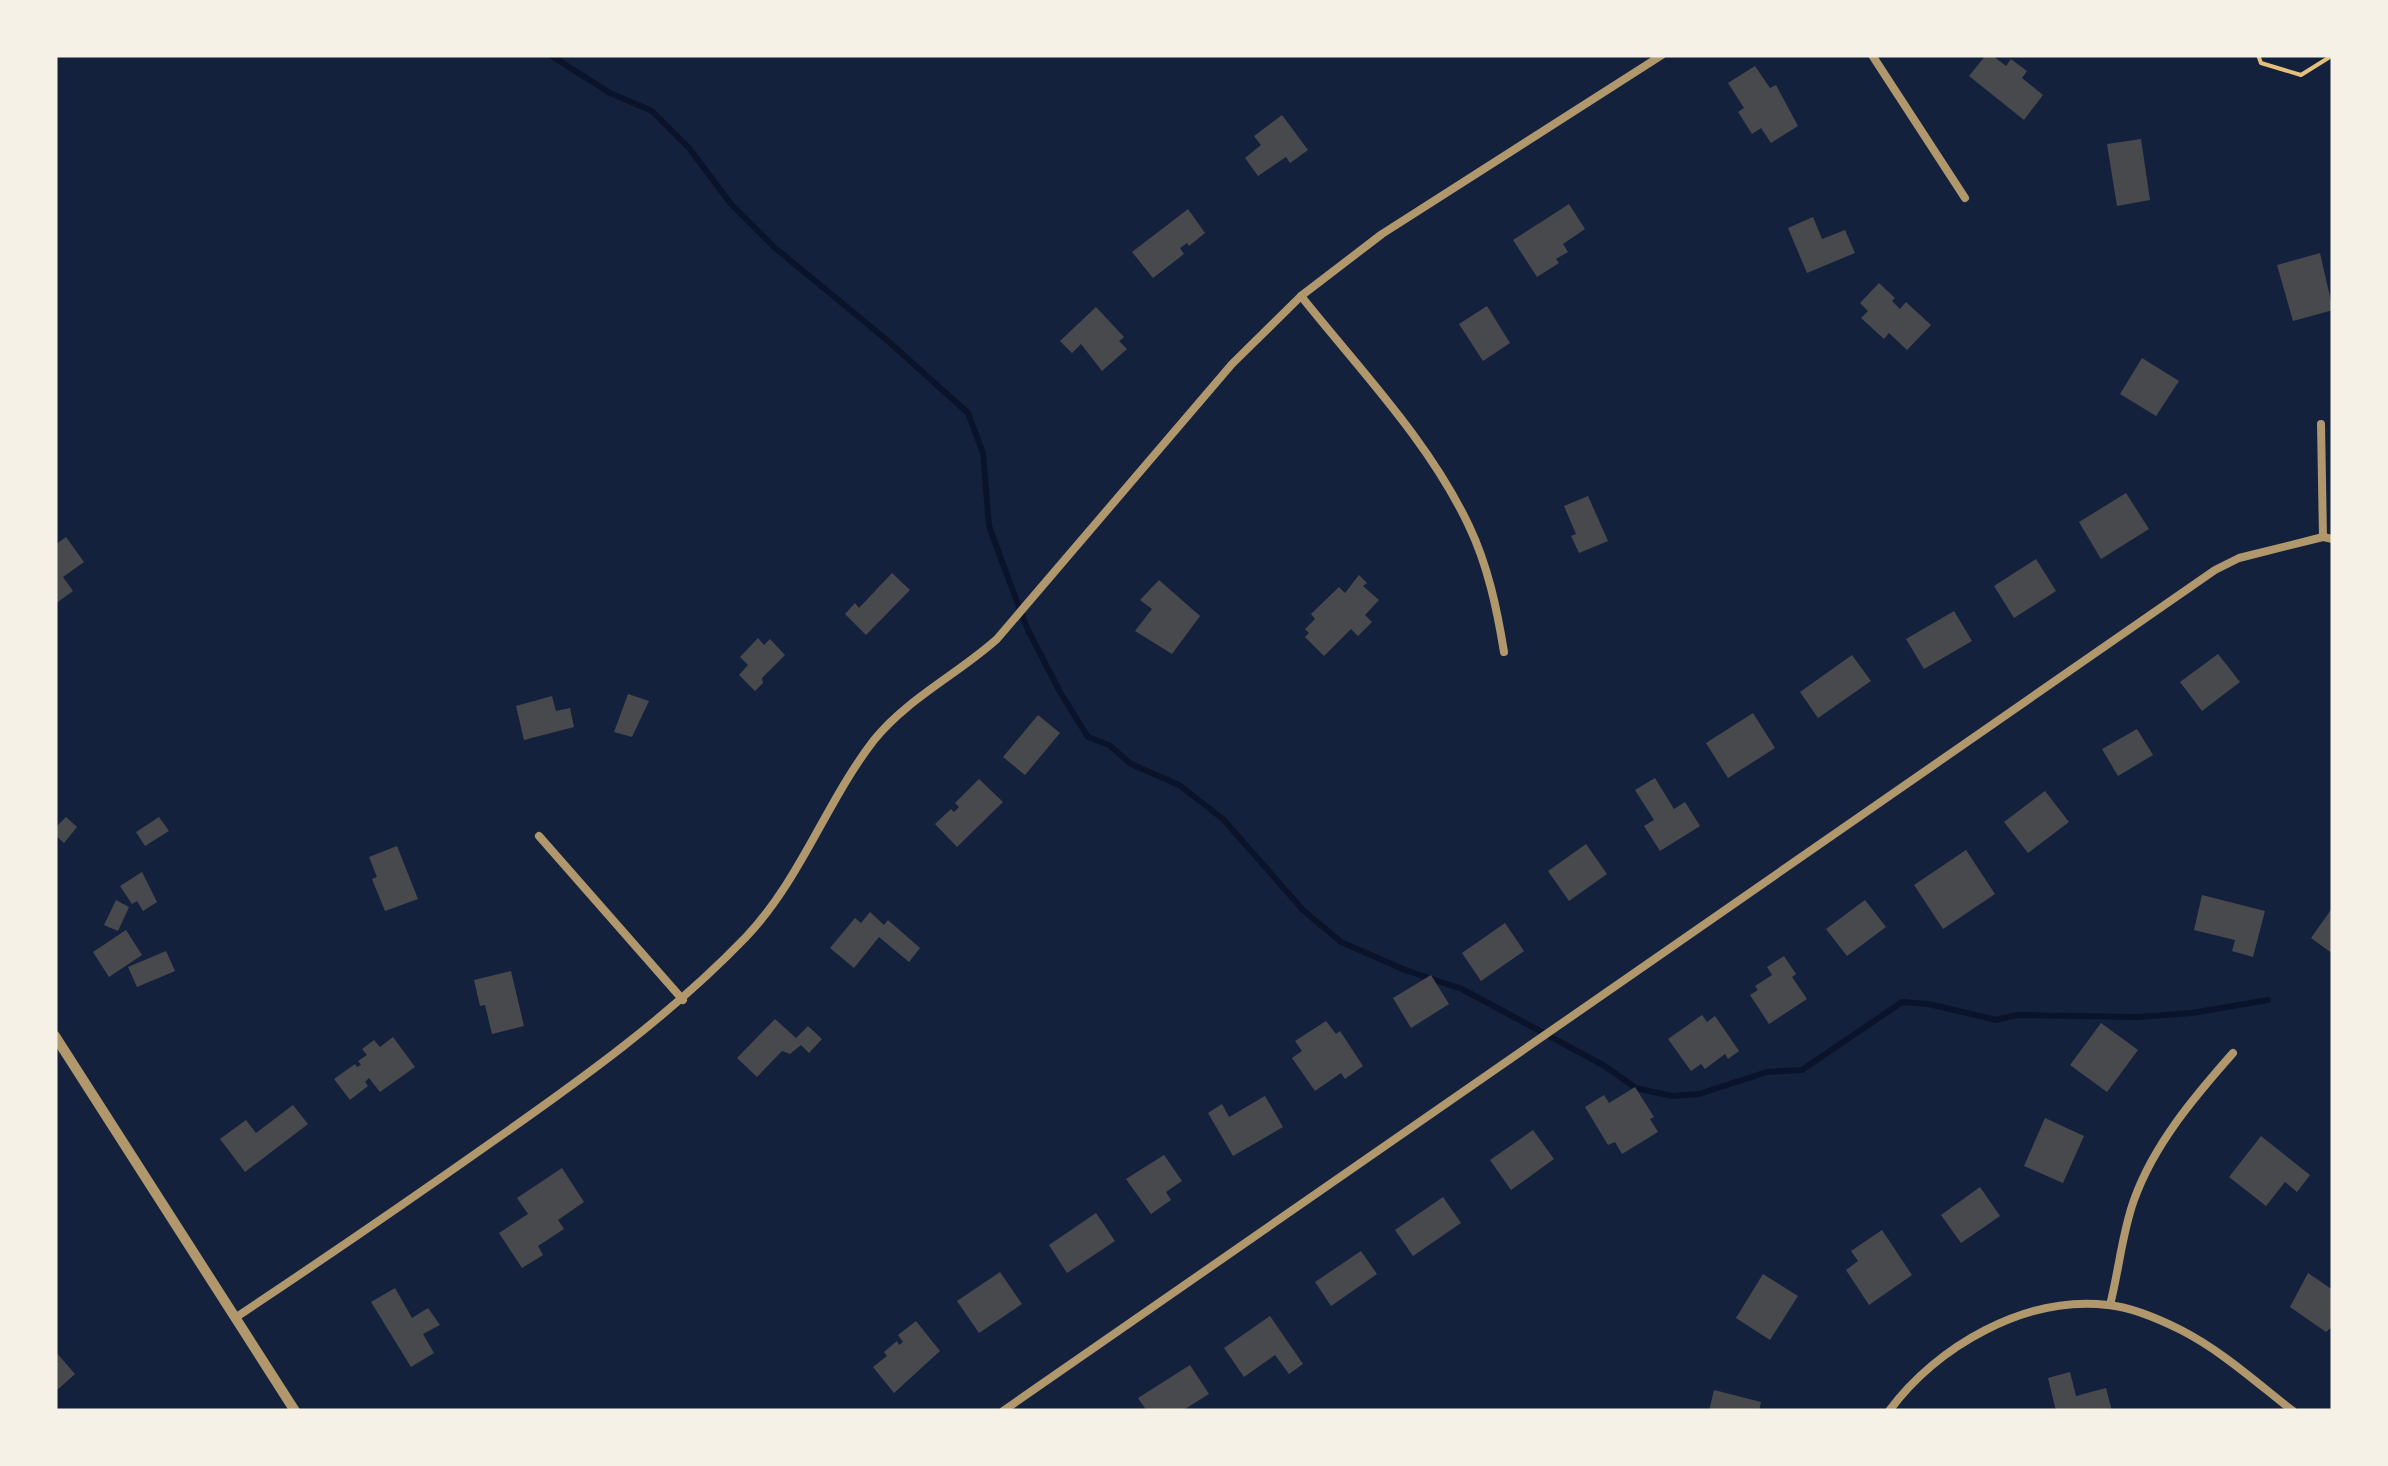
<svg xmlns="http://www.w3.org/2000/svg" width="2388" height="1466" font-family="'Titillium Web',sans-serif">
<rect width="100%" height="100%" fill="#14213d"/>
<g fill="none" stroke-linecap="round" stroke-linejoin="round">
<path stroke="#0b132b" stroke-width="6" d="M 550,55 L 610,93 L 652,111 L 689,148 L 731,204 L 774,247 L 888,341 L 968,413 L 983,453 L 989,526 L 1010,583 L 1028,630 L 1060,692 L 1088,737 L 1109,745 L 1131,764 L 1179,785 L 1223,819 L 1303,910 L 1341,942 L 1405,970 L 1462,989 L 1603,1065 L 1636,1088 L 1672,1096 L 1699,1094 L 1767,1072 L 1802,1070 L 1902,1002 L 1929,1004 L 1996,1020 L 2017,1015 L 2137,1017 L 2192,1013 L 2268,1000"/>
</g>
<g fill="#48494c">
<path d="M 1986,55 L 1992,55 L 2006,66 L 2011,59 L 2027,71 L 2022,78 L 2043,95 L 2024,120 L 1969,76 Z"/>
<path d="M 1755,66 L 1770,88 L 1776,85 L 1798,126 L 1771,143 L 1761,128 L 1752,134 L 1738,112 L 1744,108 L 1728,83 Z"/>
<path d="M 1282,115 L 1308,150 L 1290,163 L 1286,157 L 1258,176 L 1245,158 L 1261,145 L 1254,136 Z"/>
<path d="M 2141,139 L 2150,200 L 2117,206 L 2107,144 Z"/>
<path d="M 1569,204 L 1585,229 L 1563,244 L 1568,252 L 1556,259 L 1559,263 L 1537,277 L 1513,240 Z"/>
<path d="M 1188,209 L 1205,233 L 1189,246 L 1187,243 L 1180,248 L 1184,254 L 1153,278 L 1132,252 Z"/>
<path d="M 1813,217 L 1822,239 L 1845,230 L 1855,253 L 1807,273 L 1788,228 Z"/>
<path d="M 2320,253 L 2333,310 L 2293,321 L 2277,265 Z"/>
<path d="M 1879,283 L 1895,298 L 1892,301 L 1900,309 L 1906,302 L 1931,325 L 1907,350 L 1889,333 L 1884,339 L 1861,318 L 1868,311 L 1860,303 Z"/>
<path d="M 1487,306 L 1510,343 L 1483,361 L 1459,324 Z"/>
<path d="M 1096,307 L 1124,337 L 1119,341 L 1127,349 L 1102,371 L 1081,344 L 1072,353 L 1060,341 Z"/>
<path d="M 2142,358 L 2179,381 L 2156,416 L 2120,394 Z"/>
<path d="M 2126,493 L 2149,529 L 2101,559 L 2079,522 Z"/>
<path d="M 1588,496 L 1608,541 L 1579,553 L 1571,536 L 1576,534 L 1564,506 Z"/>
<path d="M 66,537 L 84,562 L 63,577 L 73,591 L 55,604 L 55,545 Z"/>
<path d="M 2036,559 L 2056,591 L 2014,618 L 1994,586 Z"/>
<path d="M 892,573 L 910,590 L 866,635 L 845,614 L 855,603 L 859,608 Z"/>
<path d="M 1359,575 L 1367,583 L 1363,586 L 1379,600 L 1365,615 L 1372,622 L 1358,636 L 1351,629 L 1324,656 L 1305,637 L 1309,633 L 1305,629 L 1315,619 L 1311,614 L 1339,587 L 1345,593 Z"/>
<path d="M 1159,580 L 1200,616 L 1172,654 L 1135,631 L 1152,609 L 1140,600 Z"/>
<path d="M 1954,611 L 1972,641 L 1924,669 L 1906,639 Z"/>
<path d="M 758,638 L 764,645 L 770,639 L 785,655 L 762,678 L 763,683 L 755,691 L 739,675 L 748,665 L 740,657 Z"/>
<path d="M 2218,654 L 2240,682 L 2202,711 L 2180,682 Z"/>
<path d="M 1852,655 L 1871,681 L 1818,718 L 1800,692 Z"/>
<path d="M 628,694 L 649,701 L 632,737 L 614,732 Z"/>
<path d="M 552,696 L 556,711 L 570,708 L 574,727 L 524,740 L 516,706 Z"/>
<path d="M 1753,713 L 1775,748 L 1728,778 L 1706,743 Z"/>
<path d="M 1038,715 L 1060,733 L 1025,775 L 1003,757 Z"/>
<path d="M 2137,729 L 2153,755 L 2118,776 L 2102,749 Z"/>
<path d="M 1655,778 L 1674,809 L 1685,802 L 1700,826 L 1660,851 L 1644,826 L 1654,820 L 1635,790 Z"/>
<path d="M 979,779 L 1003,802 L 957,847 L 935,824 L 951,809 L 954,812 L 959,807 L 955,803 Z"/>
<path d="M 2045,791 L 2069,822 L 2028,853 L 2004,822 Z"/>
<path d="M 66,817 L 77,827 L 64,843 L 55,835 L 55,828 Z"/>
<path d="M 159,817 L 169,831 L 145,846 L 136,832 Z"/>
<path d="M 1586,844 L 1607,874 L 1569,901 L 1548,871 Z"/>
<path d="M 397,846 L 418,899 L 385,911 L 372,879 L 377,877 L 369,857 Z"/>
<path d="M 1966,850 L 1995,894 L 1943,929 L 1914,885 Z"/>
<path d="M 142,872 L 157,902 L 143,911 L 137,901 L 132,904 L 120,886 Z"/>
<path d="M 2202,895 L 2265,911 L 2253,957 L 2232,951 L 2235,940 L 2194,930 Z"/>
<path d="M 116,900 L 129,907 L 118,931 L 104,925 Z"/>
<path d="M 1865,900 L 1886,927 L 1847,956 L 1826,929 Z"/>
<path d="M 2333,907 L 2333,954 L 2311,938 Z"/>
<path d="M 870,912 L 884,925 L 888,920 L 920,948 L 909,962 L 879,937 L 854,968 L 830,948 L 855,918 L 861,923 Z"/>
<path d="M 1505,923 L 1524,951 L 1481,981 L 1462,953 Z"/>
<path d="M 126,930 L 142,955 L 109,977 L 93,952 Z"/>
<path d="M 166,951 L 175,971 L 137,987 L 128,967 Z"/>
<path d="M 1784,956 L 1796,974 L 1792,977 L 1807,999 L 1769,1024 L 1750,995 L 1758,990 L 1755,986 L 1772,975 L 1767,967 Z"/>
<path d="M 511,971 L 524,1026 L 492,1034 L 485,1005 L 480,1006 L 474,980 Z"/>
<path d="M 1431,975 L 1449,1004 L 1411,1028 L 1393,998 Z"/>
<path d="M 1702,1015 L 1707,1022 L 1715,1016 L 1739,1051 L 1728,1059 L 1725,1054 L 1705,1069 L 1701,1064 L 1691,1071 L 1668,1039 Z"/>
<path d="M 775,1019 L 796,1038 L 808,1026 L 822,1039 L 809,1053 L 801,1045 L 790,1054 L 782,1051 L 757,1077 L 737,1058 Z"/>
<path d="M 1326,1021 L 1336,1034 L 1340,1031 L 1363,1066 L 1345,1079 L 1341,1073 L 1315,1091 L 1292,1058 L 1302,1051 L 1295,1041 Z"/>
<path d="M 2101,1023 L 2138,1050 L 2107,1092 L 2070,1065 Z"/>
<path d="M 393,1037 L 415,1067 L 380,1092 L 369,1078 L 365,1082 L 368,1086 L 350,1100 L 334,1079 L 355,1064 L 357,1067 L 361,1065 L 358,1061 L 367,1055 L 362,1049 L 374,1040 L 380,1047 Z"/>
<path d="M 1635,1087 L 1654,1117 L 1650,1119 L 1658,1132 L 1622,1154 L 1615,1142 L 1608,1145 L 1585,1107 L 1604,1095 L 1609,1103 Z"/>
<path d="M 1265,1096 L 1283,1127 L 1233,1156 L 1208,1113 L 1222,1104 L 1229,1117 Z"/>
<path d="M 293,1105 L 308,1124 L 245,1172 L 220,1139 L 246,1120 L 256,1133 Z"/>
<path d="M 2045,1118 L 2084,1136 L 2063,1183 L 2024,1166 Z"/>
<path d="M 1533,1130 L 1554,1159 L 1511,1190 L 1490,1160 Z"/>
<path d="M 2261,1136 L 2310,1175 L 2297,1192 L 2285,1182 L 2266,1206 L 2229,1177 Z"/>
<path d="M 1164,1155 L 1182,1181 L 1166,1192 L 1171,1200 L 1151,1214 L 1126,1179 Z"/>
<path d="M 562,1168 L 584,1202 L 558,1220 L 564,1229 L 538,1246 L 543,1255 L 522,1268 L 499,1233 L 528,1214 L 517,1198 Z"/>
<path d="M 1980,1187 L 2000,1216 L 1961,1243 L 1941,1215 Z"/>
<path d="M 1443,1197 L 1461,1223 L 1413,1256 L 1395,1230 Z"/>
<path d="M 1096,1213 L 1115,1241 L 1067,1273 L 1049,1245 Z"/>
<path d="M 1882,1230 L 1912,1275 L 1869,1305 L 1846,1270 L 1858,1261 L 1851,1251 Z"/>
<path d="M 1361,1251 L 1377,1274 L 1331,1306 L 1315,1282 Z"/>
<path d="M 1000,1272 L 1022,1304 L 979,1333 L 957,1301 Z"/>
<path d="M 2308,1273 L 2333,1290 L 2333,1326 L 2326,1332 L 2290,1307 Z"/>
<path d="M 1763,1274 L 1798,1296 L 1770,1340 L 1736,1318 Z"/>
<path d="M 395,1288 L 412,1318 L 428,1308 L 440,1325 L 423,1334 L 434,1353 L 411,1367 L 371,1302 Z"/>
<path d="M 1270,1316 L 1303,1364 L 1289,1374 L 1275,1355 L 1244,1377 L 1224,1348 Z"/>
<path d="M 916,1321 L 940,1351 L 894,1393 L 873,1367 L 887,1356 L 884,1352 L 897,1341 L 899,1345 L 903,1342 L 898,1335 Z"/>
<path d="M 55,1351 L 75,1374 L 55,1392 Z"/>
<path d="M 1190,1365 L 1209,1394 L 1182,1411 L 1147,1411 L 1138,1398 Z"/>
<path d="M 2070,1372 L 2076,1396 L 2106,1388 L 2112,1411 L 2056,1411 L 2048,1378 Z"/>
<path d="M 1714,1390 L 1761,1402 L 1759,1411 L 1709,1411 Z"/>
</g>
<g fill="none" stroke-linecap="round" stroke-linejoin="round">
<path stroke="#e5c07b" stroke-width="4" d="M 2258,55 L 2261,63 L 2301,75 L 2333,55"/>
<g stroke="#b1986c" stroke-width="8">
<path d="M 1872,55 L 1965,198"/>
<path d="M 1301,296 C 1359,369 1429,441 1469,526 C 1488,566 1497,609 1504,652"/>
<path d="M 2321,424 L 2323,537"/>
<path d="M 539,836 L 683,1000"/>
<path d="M 2110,1305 C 2119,1270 2122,1233 2134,1200 C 2154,1144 2195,1096 2233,1053"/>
<path d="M 235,1318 C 322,1260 407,1202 492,1142 C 582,1079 670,1016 746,937 C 801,879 826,802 874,740 C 907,699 958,674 997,639 L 1232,364 L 1301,296 L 1382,234 L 1662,55"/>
<path d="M 1003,1411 L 2215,570 L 2239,558 L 2323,537 L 2333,539"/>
<path d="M 1889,1411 C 1937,1346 2026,1295 2108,1305 C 2130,1307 2161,1320 2181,1330 C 2222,1351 2257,1383 2293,1411"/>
</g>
<path stroke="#b1986c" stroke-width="10" d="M 55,1036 L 295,1411"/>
</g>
<rect width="2388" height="1466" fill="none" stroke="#f6f1e7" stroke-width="115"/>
</svg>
